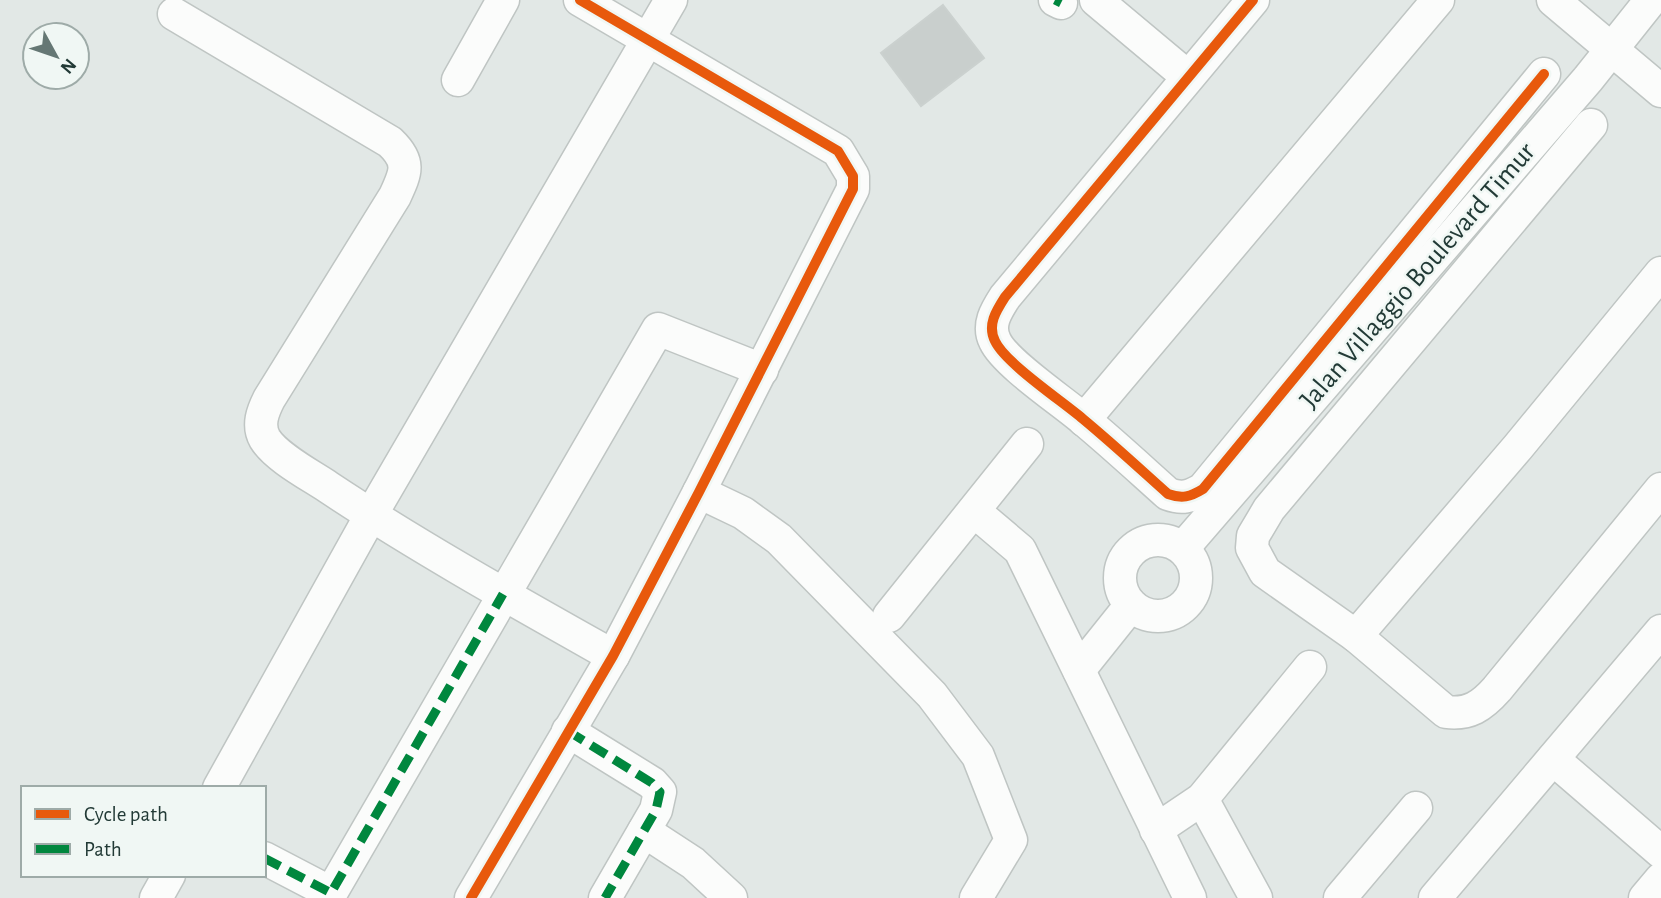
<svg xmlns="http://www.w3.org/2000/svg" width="1661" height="898" font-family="'Alegreya Sans',sans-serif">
<rect width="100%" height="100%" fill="#e2e8e6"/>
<path fill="#c9cfcd" stroke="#cbd1cf" stroke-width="2" d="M 943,5 L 984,58 L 921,106 L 881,53 Z"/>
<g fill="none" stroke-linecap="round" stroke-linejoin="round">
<g stroke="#bfc5c3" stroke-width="35">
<g id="minor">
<path d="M 1055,0 L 1061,3"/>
<path d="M 1096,0 L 1188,77"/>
<path d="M 1253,0 L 1005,297 C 996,311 987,325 995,341 C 1005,363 1062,401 1083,419 C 1112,443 1140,469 1168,494 C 1182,499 1190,497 1203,489 L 1544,74"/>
<path d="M 1553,0 L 1661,91"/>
<path d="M 174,14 L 390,142 C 411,162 406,172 395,196 L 269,399 C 263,411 257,425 265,439 C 276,457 310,475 328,487 C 420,548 517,602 613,656"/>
<path d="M 458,80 L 503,0"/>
<path d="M 1661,273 L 1518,447 L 1356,636 L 1446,712 C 1469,715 1482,706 1497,689 L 1661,489"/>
<path d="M 1084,420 L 1438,0"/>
<path d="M 699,492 L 743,513 L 779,539 L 932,695 L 978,756 L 1011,840 L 976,898"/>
<path d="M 974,511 L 1020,550 L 1190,898"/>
<circle cx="1158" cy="578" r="38"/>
<path d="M 1183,548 L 1588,79 L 1651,0"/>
<path d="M 889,616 L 1027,444"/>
<path d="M 1356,636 L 1265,572 L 1252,548 L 1253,536 L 1269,509 L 1591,125"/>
<path d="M 1079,670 L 1131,605"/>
<path d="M 568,731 L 652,783 L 660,792 L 656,810 L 605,898"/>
<path d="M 1553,759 L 1661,852"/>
<path d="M 219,788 L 371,515 L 671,0"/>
<path d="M 1202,799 L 1256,898"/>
<path d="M 1156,830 L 1202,799 L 1310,667"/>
<path d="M 644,831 L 693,863 L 731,898"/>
<path d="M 264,858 L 331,893 L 658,329 L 762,370"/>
<path d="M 156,898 L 169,875"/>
<path d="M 471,898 L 613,656 L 699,492 L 853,189 L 853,176 L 838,151 L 580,0"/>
<path d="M 1340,898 L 1416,808"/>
<path d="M 1435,898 L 1661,631"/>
<path d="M 1645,898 L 1661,879"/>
</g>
</g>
<use href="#minor" stroke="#fbfcfb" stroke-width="32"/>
<g stroke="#00873e" stroke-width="9" stroke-dasharray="18 9" stroke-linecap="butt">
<path d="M 1055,0 L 1061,3"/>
<path d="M 568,731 L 652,783 L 660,792 L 656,810 L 605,898"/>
<path d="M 264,858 L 331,893 L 503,594"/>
</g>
<g stroke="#f0f7f4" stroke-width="15">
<g id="cycleway">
<path d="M 1253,0 L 1005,297 C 996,311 987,325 995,341 C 1005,363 1062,401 1083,419 C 1112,443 1140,469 1168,494 C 1182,499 1190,497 1203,489 L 1544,74"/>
<path d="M 471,898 L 613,656 L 699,492 L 853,189 L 853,176 L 838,151 L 580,0"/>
</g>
</g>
<use href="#cycleway" stroke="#e8590c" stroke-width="10"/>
</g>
<g text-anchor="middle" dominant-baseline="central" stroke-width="5" stroke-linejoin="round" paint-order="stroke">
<g font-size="28" fill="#223a36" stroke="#f0f7f4">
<text transform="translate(1418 276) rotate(-49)">Jalan Villaggio Boulevard Timur</text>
</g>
</g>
<rect x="21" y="786" width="245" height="91" fill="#f0f7f4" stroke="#9eaba8" stroke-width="2"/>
<rect x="35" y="809" width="35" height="10" fill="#e8590c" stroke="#9eaba8" stroke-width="2"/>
<text x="84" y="821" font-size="21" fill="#223a36">Cycle path</text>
<rect x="35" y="844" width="35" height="10" fill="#00873e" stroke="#9eaba8" stroke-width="2"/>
<text x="84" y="856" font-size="21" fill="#223a36">Path</text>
<g transform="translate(56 56) rotate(130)"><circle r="33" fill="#f0f7f4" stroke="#9eaba8" stroke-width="2"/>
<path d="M0-5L12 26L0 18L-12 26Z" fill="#657774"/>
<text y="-10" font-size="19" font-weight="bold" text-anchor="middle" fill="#223a36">N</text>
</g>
</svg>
